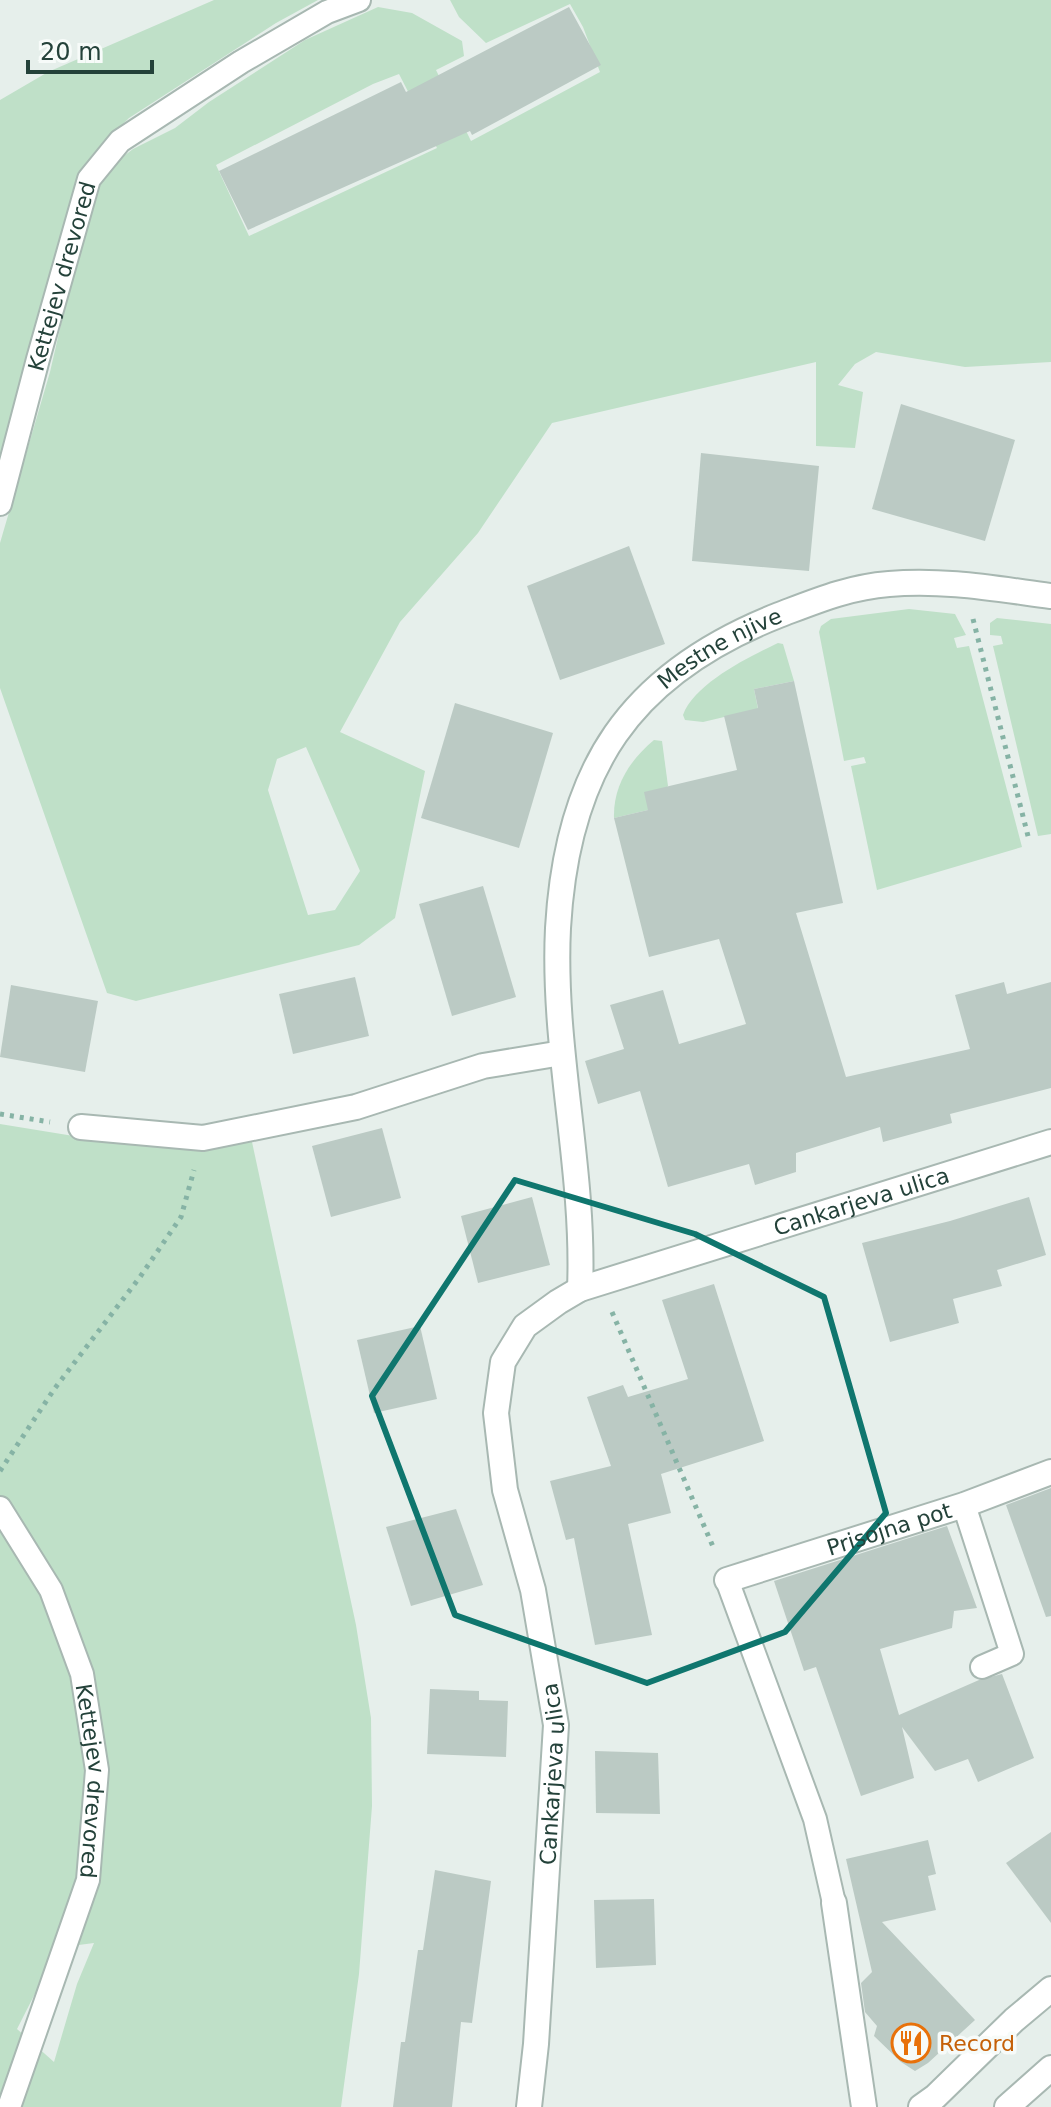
<svg xmlns="http://www.w3.org/2000/svg" width="1051" height="2107" font-family="'DejaVu Sans',sans-serif">
<rect width="100%" height="100%" fill="#e6efeb"/>
<g fill="#bfe0c8" fill-rule="evenodd">
<path d="M 214,0 L 318,0 L 276,23 L 129,118 L 92,155 L 77,188 L 0,473 L 0,100 L 48,72 Z"/>
<path d="M 450,0 L 1051,0 L 1051,362 L 965,367 L 876,352 L 855,364 L 838,385 L 863,392 L 855,448 L 816,446 L 816,362 L 552,423 L 478,533 L 400,622 L 340,732 L 425,771 L 395,918 L 359,945 L 136,1001 L 107,993 L 0,688 L 0,543 L 50,372 L 74,268 L 100,182 L 116,162 L 133,149 L 175,128 L 209,102 L 305,40 L 378,7 L 412,13 L 462,41 L 464,56 L 436,70 L 471,141 L 600,72 L 583,27 L 570,4 L 486,43 L 459,17 ZM 399,74 L 437,148 L 249,236 L 216,165 L 373,84 ZM 306,747 L 360,871 L 335,910 L 308,915 L 268,790 L 277,759 Z"/>
<path d="M 909,609 L 955,614 L 966,635 L 954,638 L 957,648 L 969,646 L 1022,847 L 877,890 L 851,766 L 866,763 L 864,757 L 844,761 L 819,632 L 821,626 L 831,619 Z"/>
<path d="M 997,618 L 1051,624 L 1051,834 L 1038,836 L 993,646 L 1003,644 L 1001,636 L 990,635 L 990,623 Z"/>
<path d="M 778,643 L 783,644 L 794,681 L 754,689 L 758,709 L 703,722 L 685,720 L 683,715 C 695,683 749,657 778,643 Z"/>
<path d="M 654,740 L 662,741 L 668,786 L 648,810 L 614,818 C 613,786 630,760 654,740 Z"/>
<path d="M 0,1124 L 92,1139 L 162,1147 L 252,1142 L 356,1625 L 371,1718 L 372,1806 L 359,1974 L 341,2107 L 0,2107 ZM 58,1932 L 71,1946 L 94,1943 L 77,1984 L 54,2062 L 17,2029 L 45,1974 Z"/>
</g>
<g fill="#bbcac4">
<path d="M 569,7 L 601,65 L 472,135 L 470,131 L 248,230 L 219,171 L 401,82 L 406,92 Z"/>
<path d="M 901,404 L 1015,440 L 985,541 L 872,509 Z"/>
<path d="M 701,453 L 819,466 L 809,571 L 692,561 Z"/>
<path d="M 629,546 L 665,644 L 560,680 L 527,586 Z"/>
<path d="M 794,681 L 843,903 L 796,913 L 846,1077 L 970,1049 L 955,995 L 1004,982 L 1007,994 L 1051,982 L 1051,1088 L 950,1114 L 952,1123 L 883,1142 L 880,1127 L 796,1153 L 796,1172 L 755,1185 L 749,1164 L 668,1187 L 640,1091 L 598,1104 L 585,1061 L 624,1049 L 610,1005 L 663,990 L 679,1044 L 746,1024 L 719,939 L 649,957 L 614,818 L 648,810 L 644,792 L 737,770 L 724,716 L 758,708 L 754,689 Z"/>
<path d="M 455,703 L 553,733 L 519,848 L 421,818 Z"/>
<path d="M 483,886 L 516,997 L 452,1016 L 419,904 Z"/>
<path d="M 355,977 L 369,1036 L 293,1054 L 279,994 Z"/>
<path d="M 11,985 L 98,1001 L 85,1072 L 0,1057 Z"/>
<path d="M 382,1128 L 401,1198 L 331,1217 L 312,1146 Z"/>
<path d="M 532,1197 L 550,1265 L 478,1283 L 461,1216 Z"/>
<path d="M 1029,1197 L 1046,1255 L 997,1270 L 1002,1286 L 953,1299 L 959,1323 L 890,1342 L 862,1243 L 950,1221 Z"/>
<path d="M 714,1284 L 764,1441 L 661,1474 L 671,1513 L 628,1524 L 652,1635 L 595,1645 L 574,1538 L 566,1540 L 550,1481 L 611,1466 L 587,1397 L 623,1385 L 628,1397 L 688,1379 L 662,1300 Z"/>
<path d="M 420,1326 L 437,1399 L 374,1413 L 357,1340 Z"/>
<path d="M 1051,1488 L 1051,1616 L 1046,1617 L 1006,1505 Z"/>
<path d="M 456,1509 L 483,1585 L 411,1606 L 386,1527 Z"/>
<path d="M 947,1526 L 977,1608 L 954,1611 L 952,1628 L 880,1649 L 899,1715 L 979,1680 L 1002,1674 L 1034,1758 L 978,1782 L 968,1759 L 935,1771 L 902,1727 L 914,1778 L 861,1796 L 816,1667 L 804,1671 L 774,1581 Z"/>
<path d="M 430,1689 L 479,1691 L 479,1700 L 508,1701 L 506,1757 L 427,1754 Z"/>
<path d="M 595,1751 L 658,1753 L 660,1814 L 596,1813 Z"/>
<path d="M 1051,1832 L 1051,1923 L 1006,1863 Z"/>
<path d="M 928,1840 L 936,1874 L 928,1876 L 936,1910 L 882,1922 L 975,2020 L 928,2063 L 915,2071 L 901,2062 L 874,2036 L 877,2026 L 865,2012 L 861,1983 L 872,1972 L 846,1859 Z"/>
<path d="M 435,1870 L 491,1881 L 472,2023 L 461,2022 L 452,2107 L 393,2107 L 401,2042 L 405,2042 L 418,1950 L 423,1950 Z"/>
<path d="M 654,1899 L 656,1965 L 596,1968 L 594,1900 Z"/>
</g>
<g fill="none" stroke-linecap="round" stroke-linejoin="round">
<g stroke="#a8b8b2" stroke-width="26">
<g id="service">
<path id="s1" d="M 0,504 L 38,359 L 89,179 L 120,141 L 241,62 L 327,12 L 359,0"/>
<path d="M 964,1505 L 1012,1654 L 982,1667"/>
<path id="s2" d="M 0,1508 L 51,1590 L 82,1674 L 97,1770 L 88,1880 L 9,2107"/>
<path d="M 727,1580 L 815,1819 L 834,1903"/>
</g>
</g>
<g stroke="#a8b8b2" stroke-width="28">
<g id="minor">
<path d="M 81,1127 L 203,1138 L 356,1107 L 483,1066 L 562,1053"/>
<path id="s3" d="M 580,1289 C 585,1169 552,1049 558,928 C 567,769 629,674 779,615 C 816,601 849,587 889,584 C 943,579 997,589 1051,596"/>
<path id="s4" d="M 727,1580 L 964,1505 L 1051,1472"/>
<path d="M 834,1903 L 864,2107"/>
<path id="s5" d="M 529,2107 L 536,2044 L 556,1725 L 533,1590 L 505,1490 L 496,1413 L 503,1362 L 525,1326 L 558,1302 L 580,1289 L 1051,1142"/>
<path d="M 921,2107 L 935,2097 L 1014,2020 L 1051,1989"/>
</g>
</g>
<g stroke="#a8b8b2" stroke-width="28">
<path id="tertiary" d="M 1007,2107 L 1051,2068"/>
</g>
<g stroke="#86b3a5" stroke-width="5" stroke-dasharray="4 6" stroke-linecap="butt">
<path d="M 973,619 L 1029,840"/>
<path d="M 0,1114 L 50,1122"/>
<path d="M 612,1312 L 714,1549"/>
<path d="M 0,1471 L 55,1388 L 140,1277 L 181,1217 L 194,1170"/>
</g>
<use href="#service" stroke="#fff" stroke-width="22"/>
<use href="#minor" stroke="#fff" stroke-width="24"/>
<use href="#tertiary" stroke="#fff" stroke-width="24"/>
</g>
<path fill="none" stroke="#0f766e" stroke-width="6" stroke-linejoin="round" d="M 515,1180 L 695,1234 L 824,1297 L 886,1513 L 785,1632 L 647,1683 L 455,1615 L 372,1396 Z"/>
<defs>
<g id="restaurant-ring" transform="scale(2)"><circle r="9.5" fill="#f7fbf9" stroke="#e8710a" stroke-width="1.5"/><path d="M-5-6h1v4h1v-4h1v4h1v-4h1v5L-1.5 .5V6h-2V.5L-5-1ZM5-6V6H3V1.5H1.5Q1.5-4 5-6Z" fill="#e8710a"/></g>
</defs>
<g fill-rule="evenodd">
<use href="#restaurant-ring" x="911" y="2043"/>
</g>
<g text-anchor="middle" dominant-baseline="central" stroke-width="7" stroke-linejoin="round" paint-order="stroke">
<g font-size="22" fill="#24423a" stroke="#f7fbf9">
<text stroke="none"><textPath href="#s1" startOffset="236">Kettejev drevored</textPath></text>
<text stroke="none"><textPath href="#s3" startOffset="704">Mestne njive</textPath></text>
<text stroke="none"><textPath href="#s5" startOffset="1156">Cankarjeva ulica</textPath></text>
<text stroke="none"><textPath href="#s4" startOffset="170">Prisojna pot</textPath></text>
<text stroke="none"><textPath href="#s5" startOffset="334">Cankarjeva ulica</textPath></text>
<text stroke="none"><textPath href="#s2" startOffset="294">Kettejev drevored</textPath></text>
</g>
<g font-size="22" fill="#c56008" stroke="#f7fbf9" text-anchor="start">
<text x="939" y="2043">Record</text>
</g>
</g>
<path d="M28 60v12h124v-12" fill="none" stroke="#24423a" stroke-width="4"/>
<text x="40" y="60" font-size="24" fill="#24423a" stroke="#f7fbf9" stroke-width="6" paint-order="stroke">20 m</text>
</svg>
